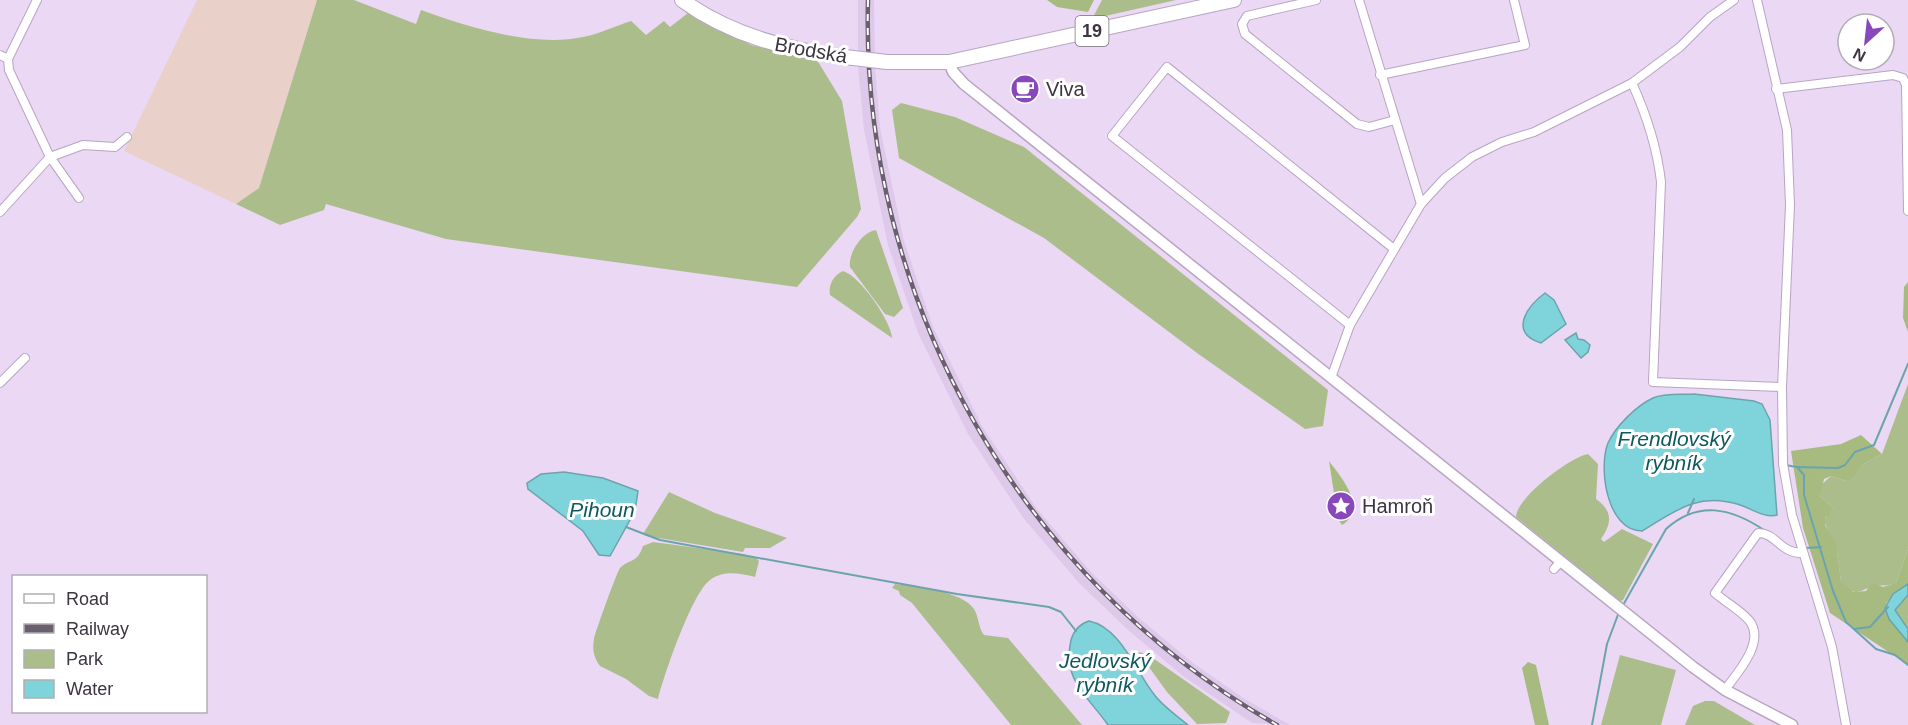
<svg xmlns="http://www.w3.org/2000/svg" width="1908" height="725" font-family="Arial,sans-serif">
<rect width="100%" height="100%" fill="#ebd8f5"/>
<path fill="#dfc9eb" d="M 858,0 L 874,0 L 875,67 L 880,128 L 904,241 L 933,327 L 982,426 L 1037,509 L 1092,573 L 1139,618 L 1193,663 L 1245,699 L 1290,725 L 1252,723 L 1183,676 L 1128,630 L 1080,584 L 1024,519 L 968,434 L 918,333 L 888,245 L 864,130 L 858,67 Z"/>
<path fill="#e9d0c9" d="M 197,0 L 317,0 L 259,188 L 236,204 L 124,151 Z"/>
<g fill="#acbd8c">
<path d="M 317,0 L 354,0 L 416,24 L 421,10 C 468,27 534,48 583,37 C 599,34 615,26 631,21 L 646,35 L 664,21 L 670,27 L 688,13 L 751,45 L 817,60 L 842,101 L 861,209 L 857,217 L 797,287 L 446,239 L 326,204 L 324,210 L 280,225 L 236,204 L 259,188 Z"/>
<path d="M 1102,0 L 1176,0 L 1092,19 Z"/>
<path d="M 901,103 L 955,117 L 1024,147 L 1328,390 L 1323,426 L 1305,429 L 1197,353 L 1044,238 L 899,158 L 892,110 Z"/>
<path d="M 876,230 L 903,308 L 894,317 L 885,314 L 850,267 C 848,253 862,232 876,230 Z"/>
<path d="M 843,271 C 860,276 891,321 892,338 L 830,295 C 828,284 834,275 843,271 Z"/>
<path d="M 1908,384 L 1908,549 L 1896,583 C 1889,586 1884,585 1876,586 C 1860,588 1856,601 1841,581 L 1837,552 L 1824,521 L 1827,515 L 1834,509 L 1820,496 L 1821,485 L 1831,476 L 1846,481 L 1862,465 L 1882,454 Z"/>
<path d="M 1588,454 L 1598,464 L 1596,499 C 1613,511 1612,523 1601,539 L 1604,542 L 1622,529 L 1653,544 L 1623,600 L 1620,601 L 1516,517 C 1516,498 1570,457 1588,454 Z"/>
<path d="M 669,492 L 715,513 L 787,538 L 770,548 L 745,548 L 743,552 L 646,536 L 643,534 Z"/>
<path d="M 653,542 L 743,554 L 755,557 L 759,561 L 755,577 C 740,573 723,570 710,580 C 692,593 664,675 658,699 L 649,696 L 626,679 L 600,666 C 594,658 592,650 594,639 C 595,633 617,572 620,568 C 630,558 637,564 643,546 Z"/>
<path d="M 895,584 C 915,586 962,591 974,609 C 979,617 978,627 984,635 L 1008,638 L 1082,725 L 1011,725 L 912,603 L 900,595 L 899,591 L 892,588 Z"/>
<path d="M 1908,595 L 1908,629 L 1895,610 Z"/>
<path d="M 1138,652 L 1147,654 L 1230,712 L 1226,723 L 1197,724 L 1167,692 Z"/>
<path d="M 1620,655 L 1676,670 L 1661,725 L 1601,725 Z"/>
<path d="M 1705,701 L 1714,701 L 1755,725 L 1685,725 L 1693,706 Z"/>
</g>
<g fill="#a7bb80">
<path d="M 1047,0 L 1094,0 L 1088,12 L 1057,7 Z"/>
<path d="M 1908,282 L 1908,332 L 1903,318 L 1904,287 Z"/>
<path d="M 1861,435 L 1882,454 L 1862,465 L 1851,479 L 1846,481 L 1831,476 L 1824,479 L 1820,496 L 1834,509 L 1825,518 L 1825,525 L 1836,544 L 1841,581 L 1853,592 L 1866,591 L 1872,583 L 1883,587 L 1896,583 L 1908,549 L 1908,584 L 1893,594 L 1886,604 L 1889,619 L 1908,642 L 1908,665 L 1830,613 L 1803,528 L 1791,451 L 1841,444 Z"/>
<path d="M 1329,461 C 1341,477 1369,509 1342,525 L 1338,519 Z"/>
<path d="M 1528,662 L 1536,665 L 1549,725 L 1535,725 L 1522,668 Z"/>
</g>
<g fill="#7fd4db" stroke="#6ba4ac" stroke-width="1.5">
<path d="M 1545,293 L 1554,300 L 1566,324 L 1541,343 C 1509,333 1526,307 1545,293 Z"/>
<path d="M 1576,333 L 1578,339 L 1584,340 L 1590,345 L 1588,352 L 1581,358 L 1565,340 Z"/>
<path d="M 1694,394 L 1754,401 L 1762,404 L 1770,420 L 1777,515 C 1765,519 1749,507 1737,504 C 1697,492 1674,512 1642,531 C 1607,531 1598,468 1608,443 C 1616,426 1636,406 1653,398 C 1664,393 1682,395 1694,394 Z"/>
<path d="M 564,472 L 603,478 L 638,491 L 635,511 L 610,556 L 599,555 L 583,531 L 528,489 L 527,483 L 541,474 Z"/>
<path d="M 1908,584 L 1908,595 L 1895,610 L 1908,629 L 1908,642 L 1889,619 L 1885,608 L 1893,594 Z"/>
<path d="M 1089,621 C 1120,627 1136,671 1153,693 C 1161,705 1176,715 1188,725 L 1108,725 C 1087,695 1062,680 1071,640 C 1074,630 1079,624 1089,621 Z"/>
</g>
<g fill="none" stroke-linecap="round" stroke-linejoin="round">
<g stroke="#6ba4ac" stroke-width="2">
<path d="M 1908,364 L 1874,445 L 1855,452 L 1845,465 L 1838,468 L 1797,467 L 1804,475 L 1804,495 L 1833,591 L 1846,622 L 1876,649 L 1895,655 L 1908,665"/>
<path d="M 1785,465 L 1797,467"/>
<path d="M 1688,513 L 1694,499"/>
<path d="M 626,527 L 660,540 L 957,594 L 1049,607 L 1061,612 L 1076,631"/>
<path d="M 1806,548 L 1821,547"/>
<path d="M 1622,607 L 1666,529 C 1698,500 1731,508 1764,530"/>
<path d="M 1854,629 L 1870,627 L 1888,607"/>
<path d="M 1592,725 L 1607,644 L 1619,612"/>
</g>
<g stroke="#b7a5c0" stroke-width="10">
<g id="minor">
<path d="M 1316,0 L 1247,16 L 1242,24 L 1245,34 L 1357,124 L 1369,127 L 1395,120"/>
<path d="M 1359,0 L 1421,204"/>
<path d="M 1757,0 L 1787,130 L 1790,205 L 1782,387 L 1783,464 L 1792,515 L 1832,647 L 1846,725"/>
<path d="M 0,55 L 8,59 L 37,0"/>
<path d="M 8,59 L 9,70 L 50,157 L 79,198"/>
<path d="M 1380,75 L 1525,45 L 1514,0"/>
<path d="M 1632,83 C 1647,116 1657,146 1661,182 L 1653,382 L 1782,387"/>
<path d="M 1776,89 L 1893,75 L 1903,78 L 1906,85 L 1908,211"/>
<path d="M 0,212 L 50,157 L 83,145 L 115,147 L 127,137"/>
<path d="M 1350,325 L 1112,136 L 1167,67 L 1394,249"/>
<path d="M 1331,378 L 1350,325 L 1421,204 L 1445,178 L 1472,157 L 1502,142 L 1534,132 L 1632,83 L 1680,47 L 1710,17 L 1734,0"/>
<path d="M 0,383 L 25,358"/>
<path d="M 1554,569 L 1560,562"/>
<path d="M 1725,690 C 1736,674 1764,645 1751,623 C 1744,612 1725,602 1715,593 L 1758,533 C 1776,533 1780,553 1802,553"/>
</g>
</g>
<g stroke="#b7a5c0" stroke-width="13">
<path id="tertiary" d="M 949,62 L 953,72 L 964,84 L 1693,667 L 1725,690 L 1792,725"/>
</g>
<g stroke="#b7a5c0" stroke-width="16">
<g id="primary">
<path d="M 682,0 C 730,35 787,50 845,57"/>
<path d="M 887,62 L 949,62 L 1234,0"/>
</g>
</g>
<use href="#minor" stroke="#fff" stroke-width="8"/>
<use href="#tertiary" stroke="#fff" stroke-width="10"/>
<use href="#primary" stroke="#fff" stroke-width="14"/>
<g stroke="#6a5f6e" stroke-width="4.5">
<path id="rail" d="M 868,0 C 860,297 1018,578 1277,725"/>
</g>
<use href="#rail" stroke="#fff" stroke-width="2" stroke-dasharray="7" stroke-linecap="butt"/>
<g stroke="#b7a5c0" stroke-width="16" stroke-linecap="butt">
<path id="primary-bridge" d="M 845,57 L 887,62"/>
</g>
<use href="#primary-bridge" stroke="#fff" stroke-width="14"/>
</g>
<defs>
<g id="cafe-disc" transform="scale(1.5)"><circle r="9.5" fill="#8947bc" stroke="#fff"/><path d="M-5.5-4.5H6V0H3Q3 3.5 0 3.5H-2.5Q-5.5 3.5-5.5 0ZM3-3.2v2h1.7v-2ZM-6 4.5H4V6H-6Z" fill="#fff"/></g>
<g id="sight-disc" transform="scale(1.5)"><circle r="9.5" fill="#8947bc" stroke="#fff"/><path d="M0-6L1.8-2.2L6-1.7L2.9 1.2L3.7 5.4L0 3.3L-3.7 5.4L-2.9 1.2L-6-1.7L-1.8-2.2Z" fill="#fff"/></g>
</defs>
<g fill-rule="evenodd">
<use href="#cafe-disc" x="1025" y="89"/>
<use href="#sight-disc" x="1341" y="506"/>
</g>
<g text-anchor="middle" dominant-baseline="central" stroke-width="6" stroke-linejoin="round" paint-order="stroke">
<rect fill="#fff" stroke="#777279" stroke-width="1.5" x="1075.5" y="16" width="33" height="30" rx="4.5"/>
<g font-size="18" font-weight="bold" fill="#3d3540">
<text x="1092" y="31">19</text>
</g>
<g font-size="20" fill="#3d3540" stroke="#fff">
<text transform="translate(811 50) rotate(10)">Brodská</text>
</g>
<g font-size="20" fill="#3d3540" stroke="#fff" text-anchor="start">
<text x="1046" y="89">Viva</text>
<text x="1362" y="506">Hamroň</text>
</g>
<g font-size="21" font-style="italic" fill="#0e595f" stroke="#fff">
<text x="1674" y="438">Frendlovský<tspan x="1674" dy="24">rybník</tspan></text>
<text x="602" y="509">Pihoun</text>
<text x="1105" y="660">Jedlovský<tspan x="1105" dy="24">rybník</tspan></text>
</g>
</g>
<rect x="12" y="575" width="195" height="138" fill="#ffffff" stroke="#b1aeb3" stroke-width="1.5"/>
<rect x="24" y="594" width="30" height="9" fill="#ffffff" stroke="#b1aeb3" stroke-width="1.5"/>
<text x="66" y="605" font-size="18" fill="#3d3540">Road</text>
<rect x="24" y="624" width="30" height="9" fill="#6a5f6e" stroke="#b1aeb3" stroke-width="1.5"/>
<text x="66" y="635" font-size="18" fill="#3d3540">Railway</text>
<rect x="24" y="650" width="30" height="18" fill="#acbd8c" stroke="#b1aeb3" stroke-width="1.5"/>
<text x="66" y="665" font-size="18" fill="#3d3540">Park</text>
<rect x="24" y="680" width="30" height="18" fill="#7fd4db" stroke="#b1aeb3" stroke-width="1.5"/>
<text x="66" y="695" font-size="18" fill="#3d3540">Water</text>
<g transform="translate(1866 42) rotate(207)"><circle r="28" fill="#ffffff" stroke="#b1aeb3" stroke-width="1.5"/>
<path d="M0-4.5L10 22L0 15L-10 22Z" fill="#8947bc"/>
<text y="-9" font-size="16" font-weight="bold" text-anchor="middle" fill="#3d3540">N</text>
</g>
</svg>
